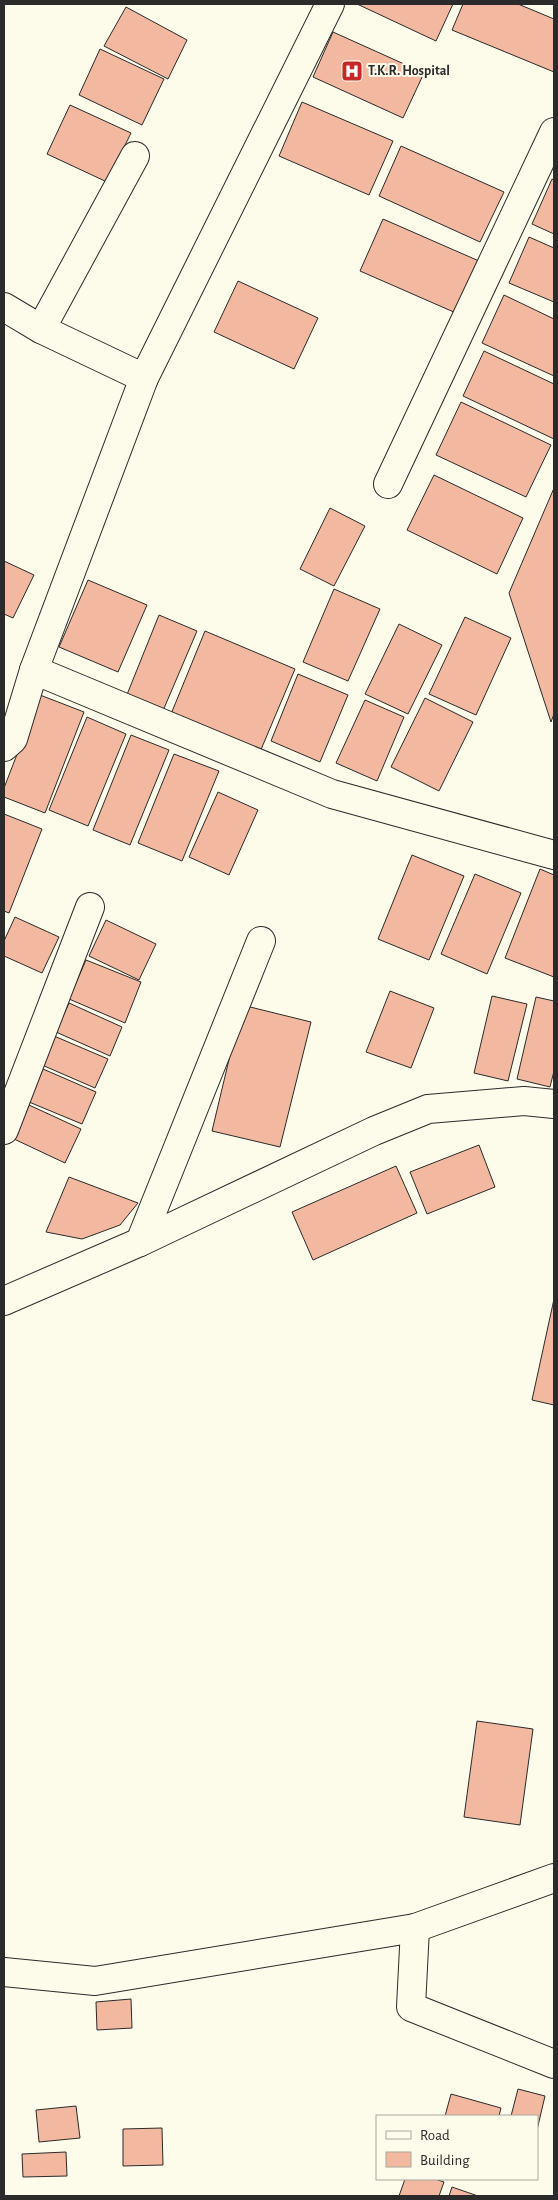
<svg xmlns="http://www.w3.org/2000/svg" width="558" height="2200" font-family="'Alegreya Sans',sans-serif">
<rect width="100%" height="100%" fill="#fdfbea"/>
<g fill="#f2b8a0" stroke="#2b2b2b">
<path d="M 357,4 L 453,4 L 436,41 Z"/>
<path d="M 463,4 L 518,4 L 554,19 L 554,72 L 452,30 Z"/>
<path d="M 126,7 L 187,40 L 168,79 L 104,46 Z"/>
<path d="M 333,32 L 424,73 L 403,118 L 313,77 Z"/>
<path d="M 100,49 L 164,79 L 142,125 L 79,95 Z"/>
<path d="M 302,102 L 393,141 L 369,195 L 279,156 Z"/>
<path d="M 70,105 L 131,133 L 107,182 L 47,154 Z"/>
<path d="M 401,146 L 504,192 L 480,242 L 379,196 Z"/>
<path d="M 552,179 L 554,180 L 554,234 L 532,224 Z"/>
<path d="M 383,219 L 479,261 L 456,313 L 360,271 Z"/>
<path d="M 529,237 L 554,248 L 554,302 L 509,283 Z"/>
<path d="M 238,281 L 318,318 L 294,369 L 214,332 Z"/>
<path d="M 504,295 L 554,319 L 554,376 L 482,343 Z"/>
<path d="M 484,351 L 554,384 L 554,439 L 463,396 Z"/>
<path d="M 461,402 L 551,445 L 526,497 L 436,455 Z"/>
<path d="M 434,475 L 523,518 L 497,574 L 407,530 Z"/>
<path d="M 554,488 L 554,714 L 551,722 L 509,593 Z"/>
<path d="M 330,508 L 365,526 L 334,586 L 300,569 Z"/>
<path d="M 4,561 L 34,575 L 13,618 L 4,614 Z"/>
<path d="M 88,580 L 147,605 L 118,672 L 59,647 Z"/>
<path d="M 334,589 L 380,609 L 348,681 L 303,662 Z"/>
<path d="M 159,615 L 197,631 L 162,713 L 126,697 Z"/>
<path d="M 465,617 L 511,638 L 476,715 L 429,694 Z"/>
<path d="M 399,624 L 442,645 L 408,714 L 365,694 Z"/>
<path d="M 205,631 L 295,669 L 260,752 L 171,714 Z"/>
<path d="M 298,674 L 348,695 L 320,762 L 271,741 Z"/>
<path d="M 40,695 L 84,712 L 45,813 L 4,797 L 4,788 Z"/>
<path d="M 425,698 L 473,722 L 439,791 L 391,767 Z"/>
<path d="M 365,700 L 404,717 L 377,781 L 336,763 Z"/>
<path d="M 87,717 L 126,734 L 88,826 L 49,810 Z"/>
<path d="M 131,735 L 169,750 L 130,845 L 93,830 Z"/>
<path d="M 174,754 L 219,771 L 182,861 L 138,843 Z"/>
<path d="M 218,792 L 258,810 L 229,875 L 189,857 Z"/>
<path d="M 4,814 L 42,829 L 9,913 L 4,911 Z"/>
<path d="M 412,855 L 464,876 L 429,960 L 378,939 Z"/>
<path d="M 540,869 L 554,875 L 554,977 L 505,958 Z"/>
<path d="M 475,874 L 521,893 L 487,974 L 441,954 Z"/>
<path d="M 15,917 L 59,937 L 42,973 L 4,956 L 4,941 Z"/>
<path d="M 106,920 L 156,944 L 139,980 L 89,956 Z"/>
<path d="M 86,960 L 141,982 L 125,1023 L 69,999 Z"/>
<path d="M 390,991 L 434,1008 L 411,1068 L 366,1052 Z"/>
<path d="M 492,996 L 527,1004 L 508,1081 L 474,1073 Z"/>
<path d="M 536,997 L 554,1001 L 554,1071 L 550,1087 L 517,1079 Z"/>
<path d="M 69,1003 L 122,1027 L 110,1056 L 56,1032 Z"/>
<path d="M 242,1005 L 311,1022 L 280,1147 L 212,1131 Z"/>
<path d="M 54,1036 L 108,1059 L 95,1088 L 42,1065 Z"/>
<path d="M 43,1069 L 96,1092 L 82,1124 L 29,1102 Z"/>
<path d="M 29,1105 L 81,1129 L 65,1163 L 14,1139 Z"/>
<path d="M 479,1145 L 495,1187 L 427,1214 L 410,1172 Z"/>
<path d="M 396,1166 L 417,1213 L 313,1260 L 292,1212 Z"/>
<path d="M 69,1177 L 138,1203 L 120,1225 L 82,1239 L 46,1232 Z"/>
<path d="M 554,1299 L 554,1405 L 532,1400 Z"/>
<path d="M 477,1721 L 533,1729 L 520,1825 L 464,1817 Z"/>
<path d="M 131,1999 L 132,2028 L 97,2030 L 96,2002 Z"/>
<path d="M 518,2089 L 545,2096 L 537,2130 L 537,2116 L 511,2116 Z"/>
<path d="M 451,2094 L 501,2108 L 499,2116 L 445,2116 Z"/>
<path d="M 76,2106 L 80,2138 L 39,2142 L 36,2110 Z"/>
<path d="M 162,2128 L 163,2165 L 123,2166 L 123,2129 Z"/>
<path d="M 66,2152 L 67,2176 L 23,2177 L 22,2154 Z"/>
<path d="M 405,2179 L 435,2179 L 444,2182 L 439,2196 L 399,2196 Z"/>
<path d="M 452,2187 L 478,2196 L 449,2196 Z"/>
</g>
<g fill="none" stroke-linecap="round" stroke-linejoin="round">
<g stroke="#2b2b2b" stroke-width="30">
<g id="minor">
<path d="M 4,307 L 41,329 L 144,378"/>
<path d="M 41,329 L 135,156"/>
<path d="M 388,484 L 554,132"/>
<path d="M 34,670 L 332,794 L 554,855"/>
<path d="M 4,747 L 13,739 L 34,670 L 144,378 L 330,4"/>
<path d="M 4,1130 L 90,907"/>
<path d="M 140,1242 L 261,941"/>
<path d="M 4,1301 L 140,1242 L 374,1131 L 428,1109 L 524,1101 L 554,1104"/>
<path d="M 415,1928 L 411,2007 L 554,2064"/>
<path d="M 4,1972 L 95,1981 L 415,1928 L 554,1878"/>
</g>
</g>
<use href="#minor" stroke="#fdfbea" stroke-width="28"/>
</g>
<defs>
<g id="hospital-square" transform="scale(1.125)"><rect x="-9" y="-9" width="18" height="18" rx="4" fill="#c62828" stroke="#fdfbea"/><path d="M-5-5h3v3.5h4V-5h3V5h-3V1.5h-4V5h-3Z" fill="#fff"/></g>
</defs>
<g fill-rule="evenodd">
<use href="#hospital-square" x="352" y="71"/>
</g>
<g text-anchor="middle" dominant-baseline="central" stroke-width="4" stroke-linejoin="round" paint-order="stroke">
<g font-size="14" font-weight="bold" fill="#2b2b2b" stroke="#fdfbea" text-anchor="start">
<text x="368" y="71">T.K.R. Hospital</text>
</g>
</g>
<rect width="558" height="2200" fill="none" stroke="#2b2b2b" stroke-width="10"/>
<rect x="376" y="2115" width="162" height="65" fill="#fdfbea" stroke="#a9a89e"/>
<rect x="386" y="2131" width="25" height="8" fill="#fdfbea" stroke="#a9a89e"/>
<text x="420" y="2140" font-size="15" fill="#2b2b2b">Road</text>
<rect x="386" y="2152" width="25" height="15" fill="#f2b8a0" stroke="#a9a89e"/>
<text x="420" y="2165" font-size="15" fill="#2b2b2b">Building</text>
</svg>
